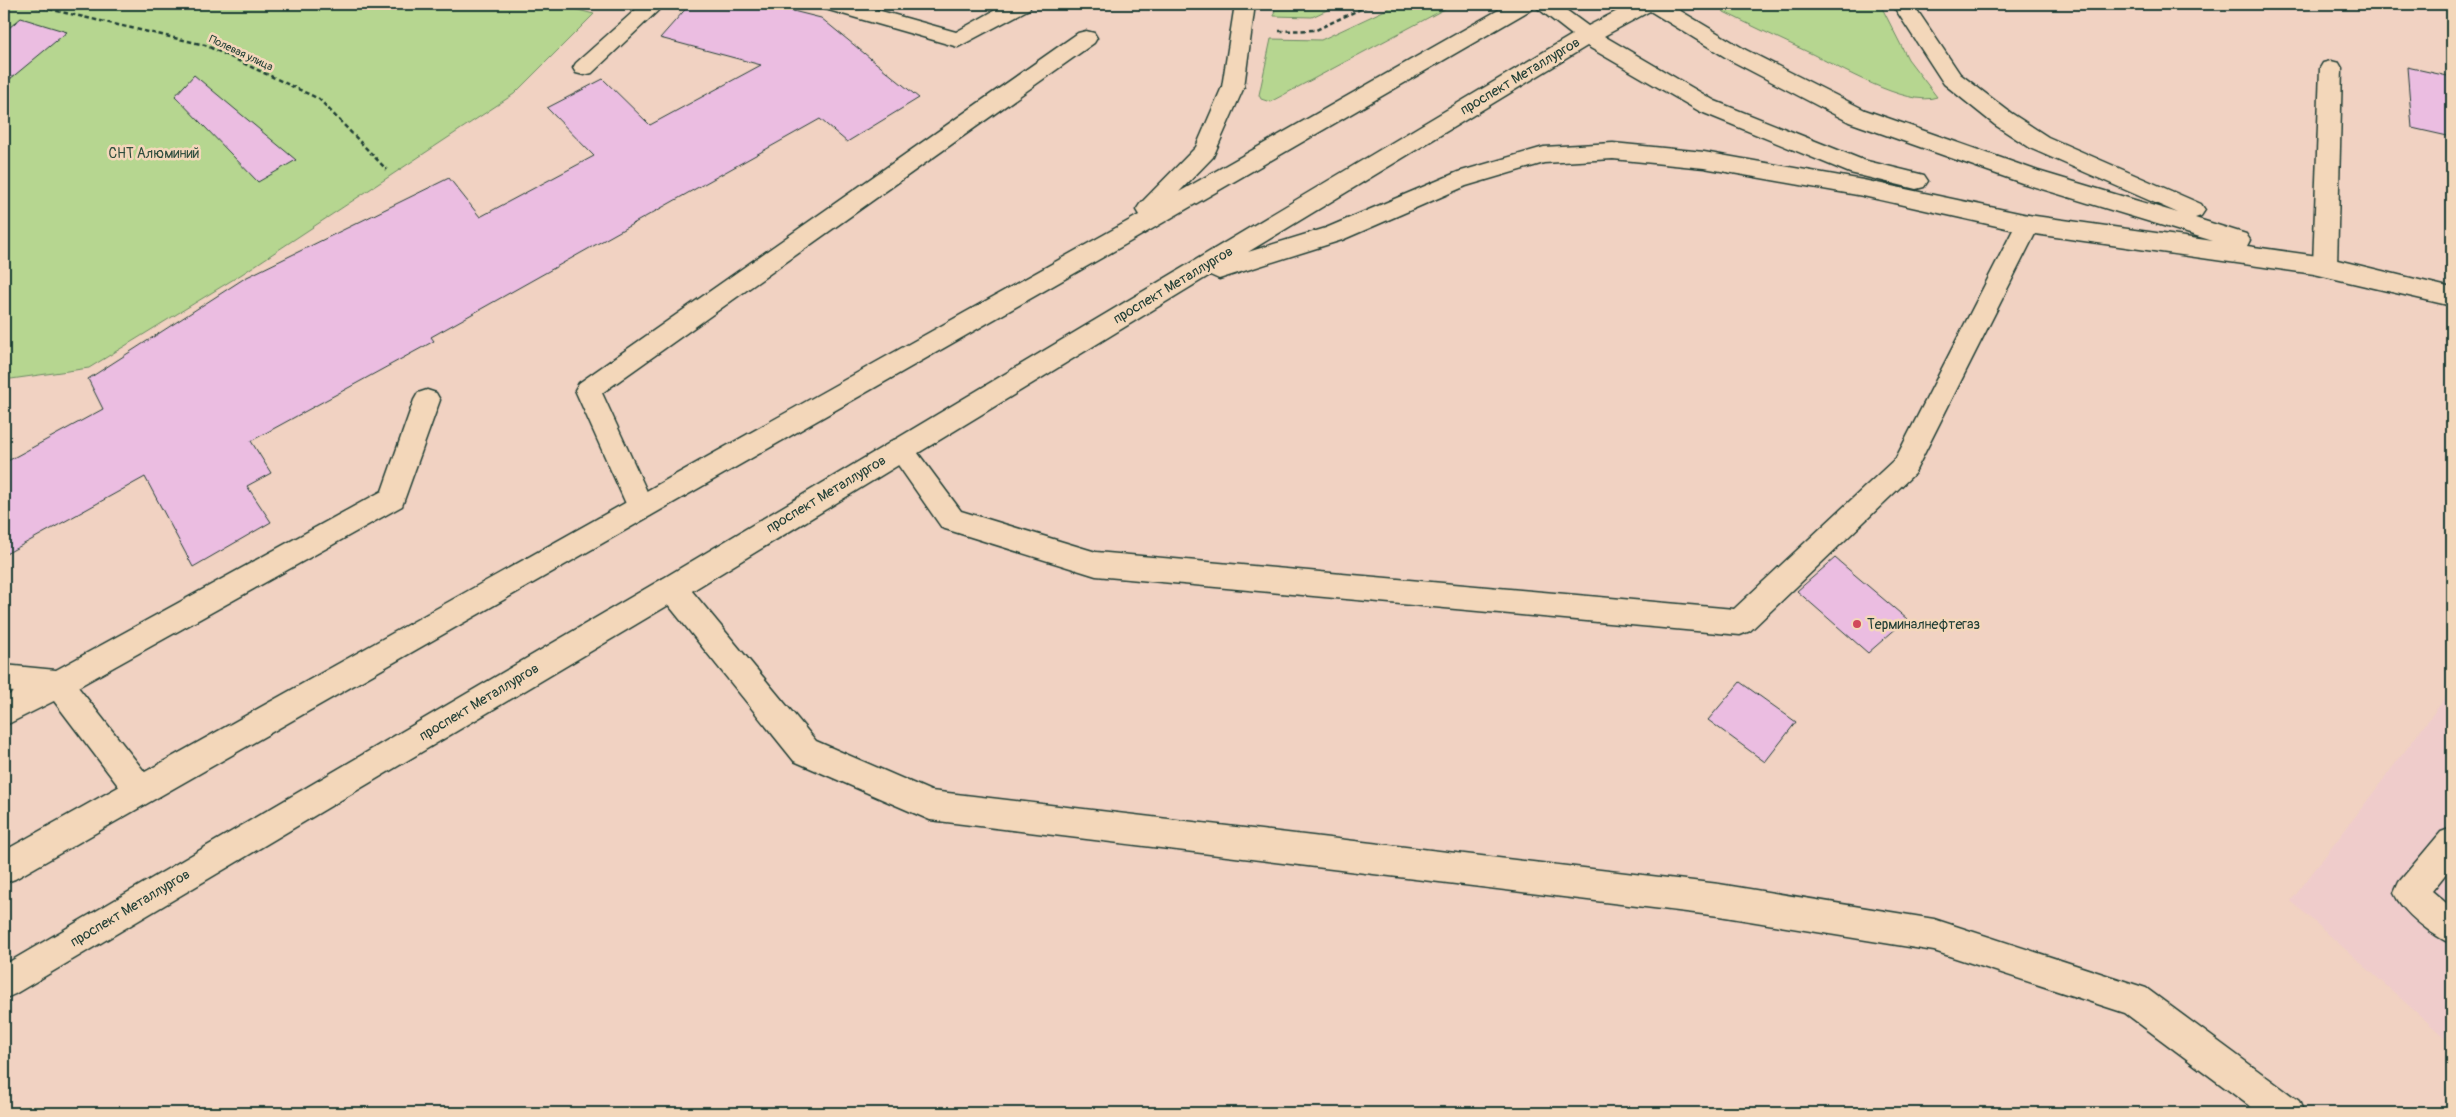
<svg xmlns="http://www.w3.org/2000/svg" width="2456" height="1117" font-family="Pangolin,sans-serif">
<rect width="100%" height="100%" fill="#f1d2c2"/>
<filter id="ink" filterUnits="userSpaceOnUse"><feTurbulence type="fractalNoise" baseFrequency=".02" numOctaves="2"/><feDisplacementMap in="SourceGraphic" scale="10" xChannelSelector="R" yChannelSelector="G"/><feConvolveMatrix kernelMatrix="1 2 1 2 8 2 1 2 1" color-interpolation-filters="sRGB"/></filter>
<g filter="url(#ink)">
<path fill="#efcccb" d="M 2452,689 L 2452,1044 L 2291,901 Z"/>
<g fill="#b6d690" stroke="#6a8a62">
<path d="M 4,4 L 554,4 L 594,14 L 514,94 L 242,274 L 89,368 L 4,380 Z"/>
<path d="M 1275,4 L 1340,4 L 1312,17 L 1274,16 Z"/>
<path d="M 1398,4 L 1454,4 L 1270,102 L 1261,99 L 1259,95 L 1271,39 L 1321,40 Z"/>
<path d="M 1725,4 L 1880,4 L 1908,59 L 1937,97 C 1908,108 1837,66 1808,52 C 1780,39 1752,26 1724,12 L 1722,9 Z"/>
</g>
<g fill="#ebbde1" stroke="#1f3d34">
<path d="M 690,4 L 765,4 L 821,18 L 919,98 L 847,142 L 820,119 L 431,337 L 434,341 L 251,441 L 271,473 L 247,486 L 271,522 L 193,567 L 145,477 L 4,555 L 4,463 L 103,409 L 88,379 L 245,278 L 449,178 L 480,217 L 594,156 L 547,108 L 603,79 L 650,125 L 761,65 L 660,38 Z"/>
<path d="M 21,18 L 67,32 L 4,84 L 4,32 Z"/>
<path d="M 2407,67 L 2452,77 L 2452,137 L 2412,128 Z"/>
<path d="M 194,75 L 296,160 L 258,182 L 175,96 Z"/>
<path d="M 1835,558 L 1907,619 L 1868,653 L 1797,591 Z"/>
<path d="M 1740,682 L 1796,722 L 1765,762 L 1708,720 Z"/>
</g>
<g fill="none" stroke-linecap="round" stroke-linejoin="round">
<g stroke="#1f3d34" stroke-width="3">
<g id="minor">
<path d="M 642,4 L 665,4 L 592,73 L 584,75 L 576,73 L 573,68 L 576,63 Z"/>
<path d="M 822,4 L 856,4 L 956,32 L 1006,4 L 1032,4 L 1029,9 L 958,47 L 825,9 Z"/>
<path d="M 1086,31 L 1094,33 L 1097,38 L 1094,43 L 602,393 L 654,507 L 651,515 L 641,518 L 631,515 L 575,390 L 579,383 L 1078,33 Z"/>
<path d="M 2331,61 L 2339,63 L 2342,68 L 2337,266 L 2333,272 L 2325,275 L 2317,272 L 2313,266 L 2320,68 L 2323,63 Z"/>
<path d="M 2028,215 L 2036,218 L 2040,224 L 1914,474 L 1750,631 L 1740,635 L 1096,576 L 942,528 L 887,449 L 891,441 L 900,438 L 909,441 L 961,511 L 1096,552 L 1734,609 L 1896,458 L 2016,224 L 2020,218 Z"/>
<path d="M 427,390 L 436,393 L 440,400 L 402,506 L 78,687 L 151,780 L 155,790 L 151,800 L 140,804 L 129,800 L 54,701 L 4,726 L 4,698 L 14,692 L 4,691 L 4,665 L 56,670 L 382,491 L 414,400 L 418,393 Z"/>
<path d="M 672,576 L 682,579 L 816,741 L 931,791 L 1719,884 L 1934,919 L 2146,988 L 2299,1101 L 2304,1113 L 2259,1113 L 2125,1013 L 1934,951 L 1719,916 L 930,820 L 794,761 L 662,597 L 658,588 L 662,579 Z"/>
<path d="M 2452,828 L 2452,866 L 2432,891 L 2452,908 L 2452,944 C 2433,936 2402,912 2394,893 L 2399,882 L 2441,832 Z"/>
</g>
</g>
<g stroke="#1f3d34" stroke-width="3">
<path id="major" d="M 1235,4 L 1255,4 L 1244,87 L 1213,157 L 1179,192 L 1509,4 L 1558,4 L 1588,26 L 1631,4 L 1669,4 L 1746,50 L 1865,110 L 2038,171 L 2178,213 L 2032,149 L 1995,125 L 1944,84 L 1892,4 L 1913,4 L 1960,74 L 2011,113 L 2048,137 L 2201,204 L 2205,210 L 2201,216 L 2195,218 L 2246,234 L 2250,240 L 2247,246 L 2325,257 L 2452,288 L 2452,306 L 2314,274 L 2028,233 L 1863,196 L 1704,168 L 1613,159 L 1544,163 L 1466,186 L 1342,240 L 1219,279 L 1210,275 L 682,597 L 15,994 L 4,999 L 4,965 L 662,579 L 1572,35 L 1535,6 L 1532,9 L 1133,240 L 15,879 L 4,883 L 4,851 L 1139,215 L 1136,210 L 1140,204 L 1196,147 L 1222,87 ZM 1650,11 L 1730,60 L 1849,122 L 2022,183 L 2213,241 L 2028,215 L 1863,180 L 1704,152 L 1613,143 L 1544,147 L 1458,172 L 1326,228 L 1248,252 L 1587,46 L 1699,111 L 1850,173 L 1916,189 L 1924,187 L 1928,181 L 1924,175 L 1863,160 L 1715,101 L 1604,36 Z"/>
</g>
<g stroke="#1f3d34" stroke-width="2.5" stroke-dasharray="4.5 3" stroke-linecap="butt">
<path d="M 27,4 L 205,45 L 319,99 L 387,170"/>
<path d="M 1279,31 L 1316,30 L 1371,4"/>
</g>
<use href="#minor" fill="#f3d7ba" fill-rule="evenodd"/>
<use href="#major" fill="#f3d7ba" fill-rule="evenodd"/>
</g>
</g>
<circle fill="#d1495b" stroke="#f3d7ba" stroke-width="2" cx="1857" cy="624" r="5"/>
<g text-anchor="middle" dominant-baseline="central" stroke-width="5" stroke-linejoin="round" paint-order="stroke">
<g font-size="11" fill="#1f3d34" stroke="#f3d7ba">
<text transform="translate(241 53) rotate(25)">Полевая улица</text>
</g>
<g font-size="14" fill="#1f3d34" stroke="#f3d7ba">
<text transform="translate(1520 76) rotate(-31)">проспект Металлургов</text>
<text transform="translate(1173 285) rotate(-31)">проспект Металлургов</text>
<text transform="translate(826 494) rotate(-31)">проспект Металлургов</text>
<text transform="translate(479 702) rotate(-31)">проспект Металлургов</text>
<text transform="translate(130 908) rotate(-31)">проспект Металлургов</text>
</g>
<g font-size="14" fill="#2e4c3d" stroke="#f3d7ba">
<text x="154" y="153">СНТ Алюминий</text>
</g>
<g font-size="14" fill="#1f3d34" stroke="#f3d7ba" text-anchor="start">
<text x="1867" y="624">Терминалнефтегаз</text>
</g>
</g>
<rect width="2456" height="1117" fill="none" stroke="#f3d7ba" stroke-width="20"/>
<rect x="10" y="10" width="2436" height="1097" fill="none" stroke="#1f3d34" stroke-width="2" filter="url(#ink)"/>
</svg>
